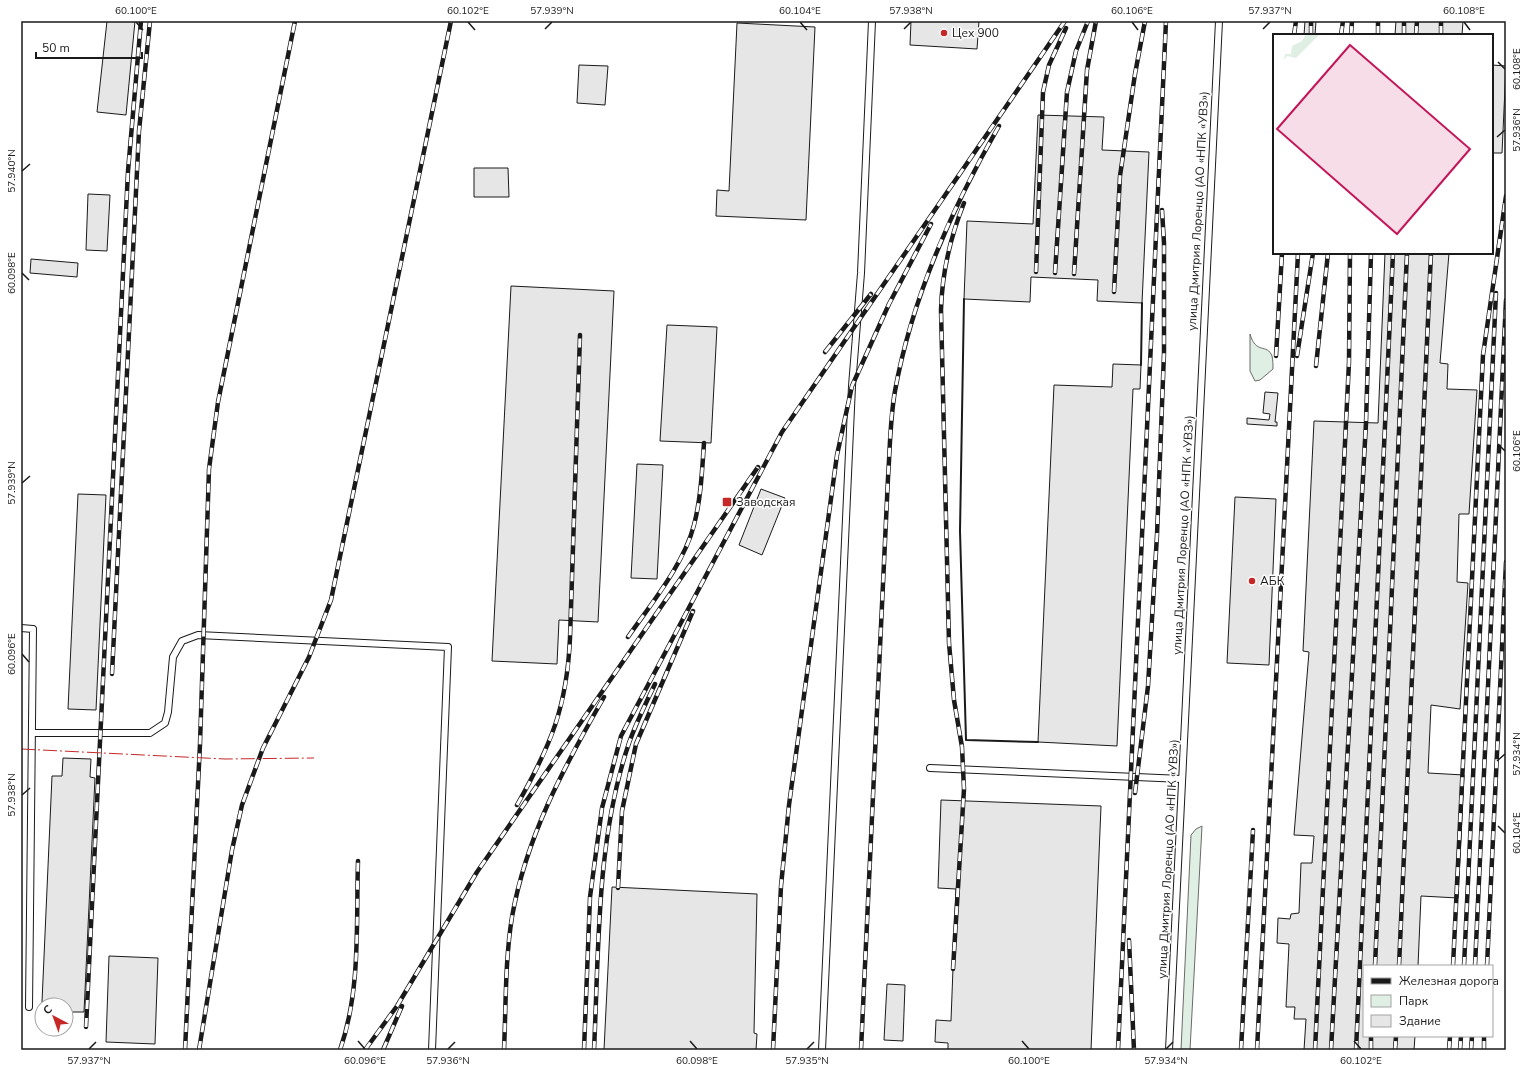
<svg xmlns="http://www.w3.org/2000/svg" width="1527" height="1071" font-family="'Nunito Sans',sans-serif">
<rect width="100%" height="100%" fill="#fff"/>
<g fill="#e0efe3" stroke="#6a6a6a">
<path d="M 1250,334 C 1256,355 1267,343 1272,356 C 1273,360 1273,365 1273,369 L 1260,380 L 1255,381 L 1250,371 Z"/>
<path d="M 1202,826 L 1190,1050 L 1181,1050 L 1191,835 L 1196,829 Z"/>
</g>
<g fill="#e6e6e6" stroke="#1a1a1a">
<path d="M 107,21 L 135,21 L 126,115 L 97,112 Z"/>
<path d="M 911,21 L 979,21 L 977,49 L 910,45 Z"/>
<path d="M 1305,21 L 1316,21 L 1315,35 L 1304,35 Z"/>
<path d="M 1396,21 L 1463,21 L 1462,35 L 1395,35 Z"/>
<path d="M 737,23 L 815,27 L 806,220 L 716,216 L 717,190 L 729,191 Z"/>
<path d="M 579,65 L 608,66 L 605,105 L 577,103 Z"/>
<path d="M 1492,65 L 1506,66 L 1502,153 L 1492,153 Z"/>
<path d="M 1038,115 L 1104,117 L 1102,150 L 1149,152 L 1142,303 L 1097,301 L 1098,280 L 1031,277 L 1030,302 L 964,299 L 967,221 L 1033,224 Z"/>
<path d="M 474,168 L 508,168 L 509,197 L 474,197 Z"/>
<path d="M 88,194 L 110,195 L 107,251 L 86,250 Z"/>
<path d="M 1385,253 L 1449,253 L 1440,363 L 1448,364 L 1447,389 L 1477,390 L 1469,514 L 1459,514 L 1457,582 L 1468,583 L 1460,709 L 1431,705 L 1428,773 L 1464,775 L 1458,898 L 1421,896 L 1418,966 L 1364,966 L 1364,1036 L 1415,1036 L 1414,1050 L 1304,1050 L 1306,1019 L 1294,1019 L 1295,1007 L 1286,1007 L 1289,944 L 1277,943 L 1278,918 L 1290,919 L 1291,914 L 1299,913 L 1301,863 L 1312,863 L 1314,836 L 1294,835 L 1309,652 L 1303,651 L 1314,421 L 1378,423 Z"/>
<path d="M 31,259 L 78,263 L 77,277 L 30,273 Z"/>
<path d="M 511,286 L 614,291 L 598,622 L 559,620 L 557,664 L 492,661 Z"/>
<path d="M 667,325 L 717,327 L 711,443 L 660,441 Z"/>
<path d="M 1113,364 L 1141,365 L 1140,389 L 1133,389 L 1117,746 L 1038,742 L 1054,385 L 1112,387 Z"/>
<path d="M 1265,392 L 1278,393 L 1275,422 L 1277,422 L 1277,426 L 1247,424 L 1247,418 L 1269,420 L 1270,414 L 1263,413 Z"/>
<path d="M 637,464 L 663,465 L 657,579 L 631,578 Z"/>
<path d="M 761,489 L 785,498 L 762,555 L 739,545 Z"/>
<path d="M 78,494 L 106,495 L 96,710 L 68,709 Z"/>
<path d="M 1235,497 L 1276,499 L 1269,665 L 1227,663 Z"/>
<path d="M 63,758 L 91,759 L 90,777 L 95,778 L 84,1012 L 66,1012 L 66,1005 L 49,1005 L 49,1002 L 42,1002 L 52,776 L 62,776 Z"/>
<path d="M 941,800 L 1101,806 L 1091,1050 L 948,1050 L 948,1043 L 935,1042 L 936,1020 L 951,1021 L 956,889 L 938,888 Z"/>
<path d="M 612,887 L 757,894 L 754,1033 L 757,1034 L 756,1050 L 604,1050 Z"/>
<path d="M 109,956 L 158,958 L 155,1044 L 106,1042 Z"/>
<path d="M 887,984 L 905,985 L 903,1041 L 884,1040 Z"/>
</g>
<g fill="none" stroke-linecap="round" stroke-linejoin="round">
<g stroke="#1a1a1a" stroke-width="8">
<g id="service">
<path d="M 21,628 L 33,629 L 29,1007"/>
<path d="M 32,733 L 150,733 L 165,723 L 168,712 L 173,657 L 182,641 L 198,635 L 448,647 L 432,1050"/>
<path d="M 930,768 L 1182,779"/>
<path d="M 822,1050 L 852,386 L 861,273 L 872,21"/>
<path d="M 1169,1050 L 1219,21"/>
</g>
</g>
<use href="#service" stroke="#fff" stroke-width="6"/>
<g stroke="#1a1a1a" stroke-width="4.5">
<g id="rail">
<path d="M 1294,35 L 1296,21"/>
<path d="M 1311,35 L 1311,21"/>
<path d="M 1341,35 L 1343,21"/>
<path d="M 1351,35 L 1352,21"/>
<path d="M 1378,35 L 1378,21"/>
<path d="M 1404,35 L 1404,21"/>
<path d="M 1416,35 L 1417,21"/>
<path d="M 1441,35 L 1441,21"/>
<path d="M 1036,272 L 1043,92 L 1049,65 L 1066,28"/>
<path d="M 1055,273 L 1067,92 L 1076,51 L 1088,21"/>
<path d="M 1074,274 L 1087,70 L 1096,21"/>
<path d="M 1114,292 L 1120,176 L 1135,74 L 1145,21"/>
<path d="M 825,352 L 871,294"/>
<path d="M 1276,356 L 1282,253"/>
<path d="M 1297,356 L 1313,253"/>
<path d="M 1316,366 L 1328,253"/>
<path d="M 628,637 C 651,604 684,564 694,525 C 701,498 702,471 704,443"/>
<path d="M 112,674 L 139,131 L 150,21"/>
<path d="M 1135,793 L 1148,686 L 1157,535 L 1164,353 L 1164,243 L 1162,210"/>
<path d="M 517,805 C 551,745 567,707 570,638 L 580,335"/>
<path d="M 618,888 L 622,811 L 636,744 L 693,611"/>
<path d="M 1129,940 L 1134,1050"/>
<path d="M 1375,966 L 1407,253"/>
<path d="M 1399,966 L 1431,253"/>
<path d="M 1453,966 L 1483,355 L 1506,196"/>
<path d="M 1464,966 L 1496,293"/>
<path d="M 1475,966 L 1506,300"/>
<path d="M 1487,966 L 1506,562"/>
<path d="M 953,969 L 964,789 L 962,747 L 954,700 L 949,643 L 941,310 C 942,273 950,238 964,203"/>
<path d="M 86,1027 L 128,171 L 141,21"/>
<path d="M 185,1050 L 200,744 L 209,469 L 218,402 L 295,21"/>
<path d="M 199,1050 L 232,850 L 242,805 L 263,748 L 309,657 L 331,600 L 451,21"/>
<path d="M 340,1050 C 361,990 356,924 358,861"/>
<path d="M 365,1050 L 397,1006 L 477,872 L 758,467"/>
<path d="M 383,1050 L 402,1006"/>
<path d="M 504,1050 C 506,1006 505,960 512,917 C 526,837 564,767 604,697"/>
<path d="M 584,1050 L 590,897 L 602,808 L 621,736 L 782,432 L 1065,21"/>
<path d="M 594,1050 C 599,948 596,840 629,743 C 636,723 646,703 655,684"/>
<path d="M 773,1050 L 781,886 L 789,805 L 837,455 L 852,386 L 889,304 L 931,224"/>
<path d="M 861,1050 L 888,478 C 890,449 890,419 895,391 C 912,297 952,208 999,126"/>
<path d="M 1118,1050 L 1166,21"/>
<path d="M 1241,1050 L 1253,830"/>
<path d="M 1257,1050 L 1298,253"/>
<path d="M 1315,1050 L 1349,362 L 1350,253"/>
<path d="M 1331,1050 L 1366,423 L 1371,253"/>
<path d="M 1356,1050 L 1393,253"/>
<path d="M 1371,1050 L 1371,1036"/>
<path d="M 1395,1050 L 1396,1036"/>
<path d="M 1449,1050 L 1450,1036"/>
<path d="M 1460,1050 L 1461,1036"/>
<path d="M 1471,1050 L 1472,1036"/>
<path d="M 1484,1050 L 1484,1036"/>
</g>
</g>
<use href="#rail" stroke="#fff" stroke-width="3" stroke-dasharray="9" stroke-linecap="butt"/>
<g stroke="#1a1a1a" stroke-width="2">
<path d="M 964,299 L 960,531 L 966,740 L 1038,742"/>
<path d="M 1141,365 L 1142,303"/>
</g>
<path stroke="#c62828" stroke-width="1" stroke-dasharray="14 3 2 3" stroke-linecap="butt" d="M 21,749 L 225,759 L 314,758"/>
</g>
<path fill="none" stroke="#1a1a1a" stroke-width="1.5" d="M 136,22 L 143,30M 468,22 L 475,30M 800,22 L 807,30M 1132,22 L 1138,30M 1464,22 L 1470,30M 545,29 L 552,22M 904,29 L 911,22M 1263,29 L 1270,22M 1498,62 L 1505,69M 1497,137 L 1505,130M 22,171 L 30,164M 22,273 L 29,280M 1498,444 L 1505,451M 22,483 L 30,476M 22,654 L 29,662M 1497,761 L 1505,754M 22,795 L 30,788M 1498,826 L 1505,833M 358,1041 L 365,1049M 690,1041 L 697,1049M 1022,1041 L 1029,1049M 1354,1041 L 1361,1049M 89,1049 L 96,1042M 448,1049 L 455,1042M 807,1049 L 814,1042M 1166,1049 L 1173,1042"/>
<g fill="#c62828" stroke="#fff" stroke-width="1.5">
<circle cx="944" cy="33" r="4"/>
<rect x="722" y="497" width="10" height="10" rx="2"/>
<circle cx="1252" cy="581" r="4"/>
</g>
<g text-anchor="middle" dominant-baseline="central" stroke-width="3" stroke-linejoin="round" paint-order="stroke">
<g font-size="12" fill="#1a1a1a" stroke="#fff" text-anchor="start">
<text x="952" y="33">Цех 900</text>
<text x="736" y="502">Заводская</text>
<text x="1260" y="581">АБК</text>
</g>
<g font-size="12" fill="#1a1a1a" stroke="#fff">
<text transform="translate(1198 211) rotate(-87)">улица Дмитрия Лоренцо (АО «НПК «УВЗ»)</text>
<text transform="translate(1183 535) rotate(-87)">улица Дмитрия Лоренцо (АО «НПК «УВЗ»)</text>
<text transform="translate(1168 859) rotate(-87)">улица Дмитрия Лоренцо (АО «НПК «УВЗ»)</text>
</g>
</g>
<g transform="translate(1273 34)">
<rect width="220" height="220" fill="#fff"/>
<path d="M 33,0 L 47,0 L 23,24 L 14,22 L 11,26 L 12,20 L 18,20 L 19,12 L 29,7 Z" fill="#e0efe3"/>
<path fill="#c2185b" fill-opacity="0.15" stroke="#c2185b" stroke-width="2" d="M 77,11 L 197,115 L 124,200 L 4,95 Z"/>
<rect width="220" height="220" fill="none" stroke="#1a1a1a" stroke-width="2"/>
</g>
<rect width="1527" height="1071" fill="none" stroke="#ffffff" stroke-width="44"/>
<rect x="1363" y="965" width="130" height="72" fill="#ffffff" stroke="#a3a3a3"/>
<rect x="1371" y="978" width="20" height="6" fill="#1a1a1a" stroke="#a3a3a3"/>
<text x="1399" y="985" font-size="12" fill="#1a1a1a">Железная дорога</text>
<rect x="1371" y="995" width="20" height="12" fill="#e0efe3" stroke="#a3a3a3"/>
<text x="1399" y="1005" font-size="12" fill="#1a1a1a">Парк</text>
<rect x="1371" y="1015" width="20" height="12" fill="#e6e6e6" stroke="#a3a3a3"/>
<text x="1399" y="1025" font-size="12" fill="#1a1a1a">Здание</text>
<g transform="translate(54 1017) rotate(319)"><circle r="19" fill="#ffffff" stroke="#a3a3a3"/>
<path d="M0-3L7 15L0 10L-7 15Z" fill="#c62828"/>
<text y="-6" font-size="11" font-weight="bold" text-anchor="middle" fill="#1a1a1a">С</text>
</g>
<path d="M36 52v6h106v-6" fill="none" stroke="#1a1a1a" stroke-width="2"/>
<text x="42" y="52" font-size="12" fill="#1a1a1a" stroke="#ffffff" stroke-width="3" paint-order="stroke">50 m</text>
<rect x="22" y="22" width="1483" height="1027" fill="none" stroke="#1a1a1a" stroke-width="1.5"/>
<g font-size="10" text-anchor="middle" fill="#1a1a1a">
<text x="136" y="14">60.100°E</text>
<text x="468" y="14">60.102°E</text>
<text x="552" y="14">57.939°N</text>
<text x="800" y="14">60.104°E</text>
<text x="911" y="14">57.938°N</text>
<text x="1132" y="14">60.106°E</text>
<text x="1270" y="14">57.937°N</text>
<text x="1464" y="14">60.108°E</text>
<text transform="translate(1516 69) rotate(-90)" y="4">60.108°E</text>
<text transform="translate(1516 130) rotate(-90)" y="4">57.936°N</text>
<text transform="translate(11 171) rotate(-90)" y="4">57.940°N</text>
<text transform="translate(11 273) rotate(-90)" y="4">60.098°E</text>
<text transform="translate(1516 451) rotate(-90)" y="4">60.106°E</text>
<text transform="translate(11 483) rotate(-90)" y="4">57.939°N</text>
<text transform="translate(11 654) rotate(-90)" y="4">60.096°E</text>
<text transform="translate(1516 754) rotate(-90)" y="4">57.934°N</text>
<text transform="translate(11 795) rotate(-90)" y="4">57.938°N</text>
<text transform="translate(1516 833) rotate(-90)" y="4">60.104°E</text>
<text x="89" y="1064">57.937°N</text>
<text x="365" y="1064">60.096°E</text>
<text x="448" y="1064">57.936°N</text>
<text x="697" y="1064">60.098°E</text>
<text x="807" y="1064">57.935°N</text>
<text x="1029" y="1064">60.100°E</text>
<text x="1166" y="1064">57.934°N</text>
<text x="1361" y="1064">60.102°E</text>
</g>
</svg>
